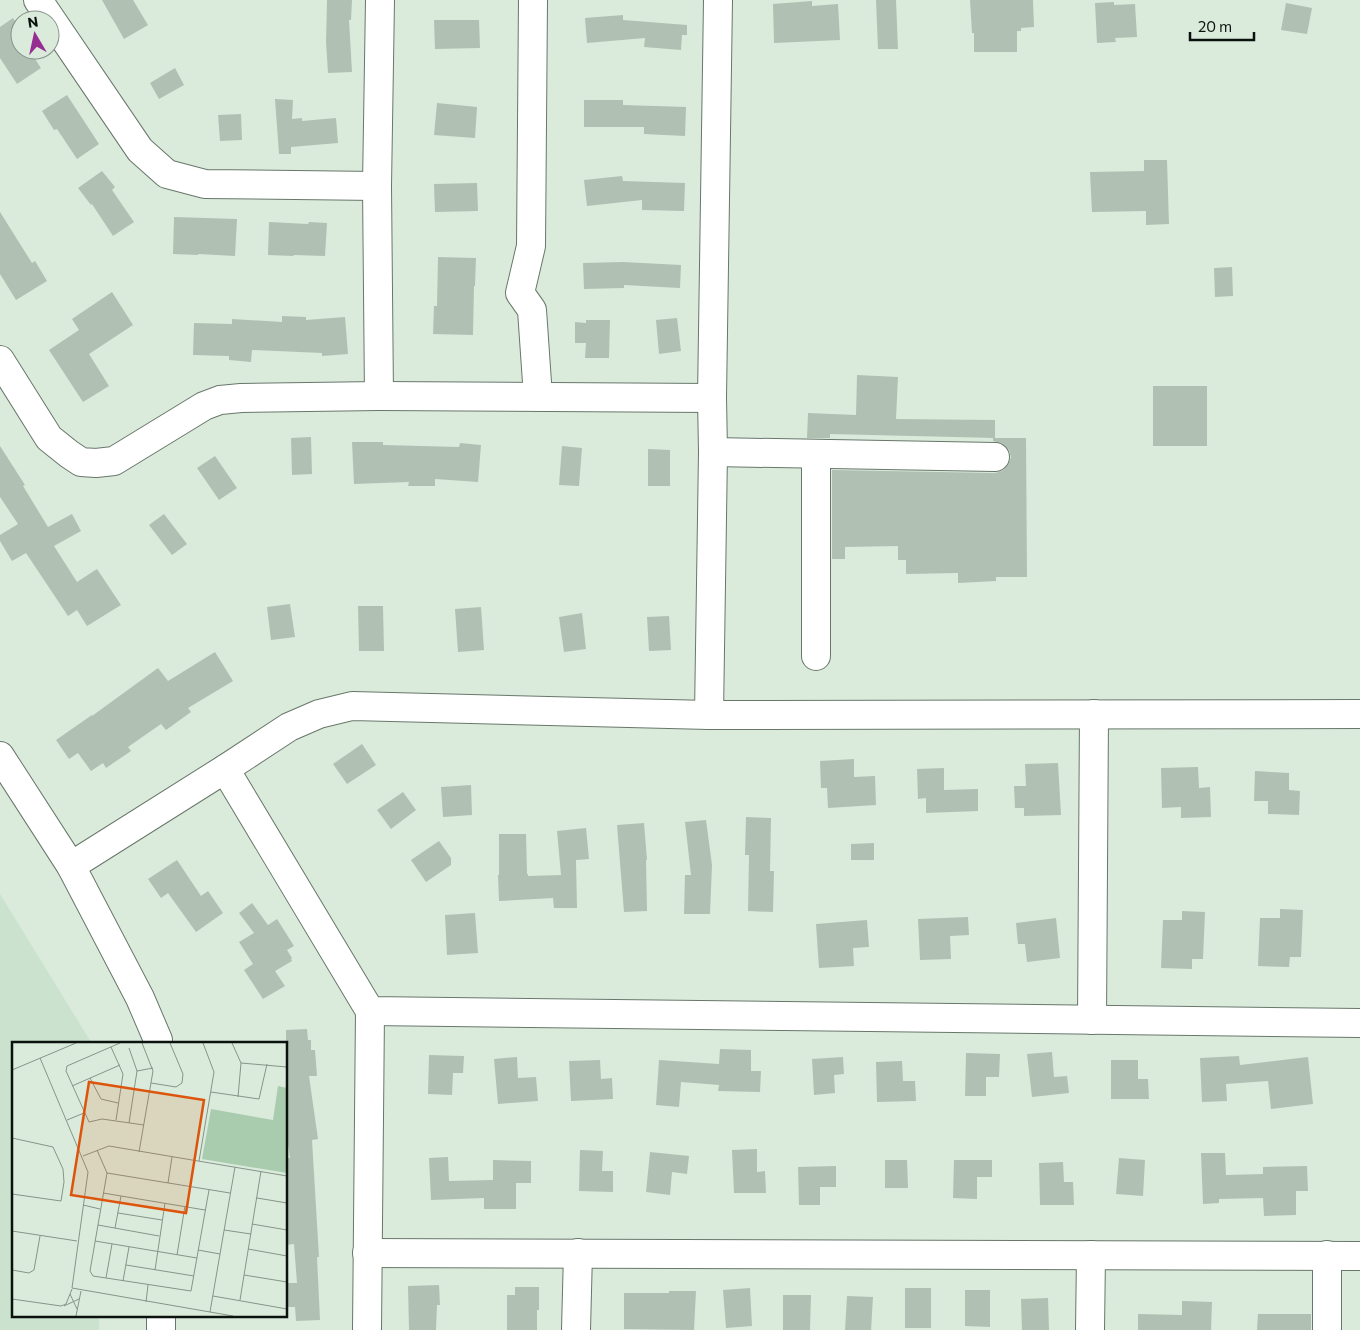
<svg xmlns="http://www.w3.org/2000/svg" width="1360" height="1330" font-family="Commissioner,sans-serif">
<rect width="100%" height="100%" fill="#daebdc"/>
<path fill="#cae2ce" d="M 0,894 L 92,1044 L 14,1044 L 14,1316 L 99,1316 L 99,1330 L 0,1330 Z"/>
<g fill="#b0c1b3">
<path d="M 102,0 L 133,0 L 148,25 L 124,39 Z"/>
<path d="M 327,0 L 352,0 L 351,20 L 349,20 L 352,72 L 328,73 L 326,42 Z"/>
<path d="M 876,0 L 896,0 L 898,49 L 878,49 Z"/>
<path d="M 970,0 L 1033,0 L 1034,27 L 1021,28 L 1021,31 L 1017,31 L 1017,52 L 974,52 L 974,33 L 972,33 Z"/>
<path d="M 812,1 L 812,6 L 838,4 L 840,40 L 774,43 L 773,4 Z"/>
<path d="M 1114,2 L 1114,5 L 1135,4 L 1137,37 L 1115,38 L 1116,42 L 1097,43 L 1095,3 Z"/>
<path d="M 1286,3 L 1312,8 L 1307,34 L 1281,30 Z"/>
<path d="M 623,15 L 623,20 L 687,25 L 687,35 L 682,35 L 681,50 L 644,47 L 645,38 L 587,43 L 585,18 Z"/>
<path d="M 13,18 L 20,29 L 20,50 L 29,50 L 41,68 L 17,84 L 0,58 L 0,27 Z"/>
<path d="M 434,20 L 479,20 L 480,48 L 435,49 Z"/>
<path d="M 175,68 L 184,85 L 159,99 L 150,83 Z"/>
<path d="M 67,95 L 99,144 L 77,159 L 57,129 L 54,130 L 42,111 Z"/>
<path d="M 275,99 L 293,100 L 292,119 L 302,118 L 302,121 L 336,118 L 338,143 L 291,147 L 291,154 L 279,154 Z"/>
<path d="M 584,100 L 623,100 L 623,105 L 686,107 L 685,136 L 644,134 L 644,127 L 584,127 Z"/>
<path d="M 437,103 L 477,107 L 475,138 L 434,135 Z"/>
<path d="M 241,114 L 242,140 L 220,141 L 218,115 Z"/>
<path d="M 1144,160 L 1167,160 L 1169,224 L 1146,225 L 1146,211 L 1092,212 L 1090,172 L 1144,171 Z"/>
<path d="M 102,171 L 115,187 L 112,190 L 134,222 L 113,236 L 92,204 L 91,205 L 78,188 Z"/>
<path d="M 622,176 L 623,181 L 685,183 L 684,211 L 642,210 L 642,200 L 587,206 L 584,180 Z"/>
<path d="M 477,183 L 478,211 L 435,212 L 434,184 Z"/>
<path d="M 0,212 L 32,263 L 35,261 L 47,281 L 16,300 L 0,274 Z"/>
<path d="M 174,217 L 237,219 L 235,256 L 198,254 L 198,255 L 173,254 Z"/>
<path d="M 269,222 L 308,224 L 309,222 L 327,223 L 325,256 L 294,255 L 293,256 L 268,255 Z"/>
<path d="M 438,257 L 476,258 L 475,286 L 474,286 L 473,335 L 433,334 L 434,306 L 437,306 Z"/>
<path d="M 623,262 L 681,265 L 680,288 L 624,285 L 624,288 L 584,289 L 583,263 Z"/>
<path d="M 1232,267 L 1233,296 L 1215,297 L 1214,268 Z"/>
<path d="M 112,292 L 133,325 L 89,354 L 109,386 L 83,402 L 49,350 L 79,330 L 72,319 Z"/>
<path d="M 282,316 L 306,317 L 306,320 L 345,317 L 348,354 L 322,356 L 322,353 L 252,350 L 251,362 L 229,360 L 229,356 L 193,355 L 194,323 L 232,324 L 232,319 L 282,322 Z"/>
<path d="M 677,318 L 681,351 L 659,354 L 656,320 Z"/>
<path d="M 586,320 L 610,320 L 609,358 L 585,358 L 586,343 L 575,343 L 575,322 L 586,323 Z"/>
<path d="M 857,375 L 898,377 L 896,419 L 995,420 L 995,438 L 830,434 L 830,438 L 807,438 L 808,413 L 856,415 Z"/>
<rect x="1153" y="386" width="54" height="60"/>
<path d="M 311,437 L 312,474 L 292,475 L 291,438 Z"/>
<path d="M 993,438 L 1026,438 L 1027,577 L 996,577 L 996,581 L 958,583 L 958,573 L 906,574 L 906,560 L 898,560 L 898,546 L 845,547 L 845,559 L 832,559 L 832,470 L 995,473 L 1002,471 L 1008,465 L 1011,457 L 1009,450 L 1003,444 L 993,441 Z"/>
<path d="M 352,442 L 383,442 L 383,445 L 459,447 L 460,443 L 481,445 L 478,482 L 435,479 L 435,486 L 408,486 L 409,482 L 354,484 Z"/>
<path d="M 0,446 L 25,485 L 23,486 L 48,527 L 72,514 L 81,531 L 54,546 L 77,582 L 97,569 L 121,605 L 87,626 L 77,610 L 68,616 L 26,553 L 12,561 L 0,541 L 0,535 L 18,524 L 0,497 Z"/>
<path d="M 562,446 L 582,448 L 579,486 L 559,485 Z"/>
<path d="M 648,449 L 670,450 L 670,486 L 648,486 Z"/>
<path d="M 215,456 L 237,488 L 219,500 L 197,468 Z"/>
<path d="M 164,514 L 187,544 L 172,555 L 149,525 Z"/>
<path d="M 290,604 L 295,637 L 271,640 L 267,607 Z"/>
<path d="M 358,606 L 383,606 L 384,651 L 359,651 Z"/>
<path d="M 481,607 L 484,650 L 458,652 L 455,609 Z"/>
<path d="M 582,613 L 586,649 L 564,652 L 559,617 Z"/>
<path d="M 669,616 L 671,650 L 649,651 L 647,617 Z"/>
<path d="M 215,652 L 233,681 L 188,708 L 191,712 L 166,730 L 161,724 L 128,747 L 131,751 L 106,768 L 103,763 L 91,771 L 78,753 L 69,759 L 56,740 L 92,715 L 92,716 L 158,668 L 168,681 Z"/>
<path d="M 362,744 L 376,765 L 347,784 L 333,764 Z"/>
<path d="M 854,759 L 854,777 L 875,776 L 876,805 L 828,808 L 827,788 L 821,788 L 820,761 Z"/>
<path d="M 1058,763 L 1061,815 L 1024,816 L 1024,808 L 1015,808 L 1014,786 L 1026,786 L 1025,764 Z"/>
<path d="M 1198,767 L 1199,788 L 1210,787 L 1211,817 L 1181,818 L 1181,807 L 1162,808 L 1161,768 Z"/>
<path d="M 944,768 L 944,790 L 978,789 L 978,811 L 926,813 L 926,798 L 918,799 L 917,769 Z"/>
<path d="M 1255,771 L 1289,773 L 1289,790 L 1300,791 L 1299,815 L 1268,814 L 1268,801 L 1254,801 Z"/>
<path d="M 471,785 L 472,815 L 443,817 L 441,787 Z"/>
<path d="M 403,792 L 416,810 L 391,829 L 377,810 Z"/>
<path d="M 746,817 L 771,818 L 770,871 L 774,871 L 773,912 L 748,911 L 749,855 L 745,855 Z"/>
<path d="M 706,820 L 712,865 L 710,914 L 684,914 L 685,875 L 691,875 L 685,822 Z"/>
<path d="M 644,823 L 647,860 L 646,860 L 647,911 L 624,912 L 617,825 Z"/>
<path d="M 586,828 L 589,859 L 576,860 L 577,908 L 554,908 L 553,898 L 499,901 L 498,875 L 499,875 L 499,834 L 526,834 L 527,874 L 528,874 L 528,876 L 561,875 L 557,831 Z"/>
<path d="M 439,841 L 451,858 L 451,865 L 426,882 L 411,860 Z"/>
<path d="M 874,843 L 874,860 L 851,860 L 851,844 Z"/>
<path d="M 177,860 L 201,896 L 208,891 L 223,913 L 196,932 L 168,893 L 161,898 L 148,879 Z"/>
<path d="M 252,903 L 268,925 L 277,919 L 294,946 L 287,950 L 292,958 L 291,959 L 292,961 L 275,971 L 285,986 L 263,999 L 244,970 L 253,964 L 239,942 L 254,933 L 239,913 Z"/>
<path d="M 1280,909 L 1303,910 L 1301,957 L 1290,957 L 1289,967 L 1258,966 L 1260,918 L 1280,918 Z"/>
<path d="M 1182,911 L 1205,912 L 1203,959 L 1192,959 L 1192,969 L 1161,968 L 1163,920 L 1182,920 Z"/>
<path d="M 475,913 L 478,953 L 447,955 L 445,915 Z"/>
<path d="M 968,917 L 969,935 L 950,936 L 951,959 L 920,960 L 918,919 Z"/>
<path d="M 1056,918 L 1060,958 L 1027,962 L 1025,944 L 1018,944 L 1016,923 Z"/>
<path d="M 867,920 L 869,947 L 853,948 L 854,966 L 819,968 L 816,924 Z"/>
<path d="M 307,1029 L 308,1040 L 311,1040 L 311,1050 L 315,1050 L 317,1076 L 309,1076 L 318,1139 L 312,1140 L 319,1257 L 317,1257 L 320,1320 L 296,1321 L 295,1307 L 286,1307 L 286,1283 L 297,1283 L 294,1244 L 286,1245 L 286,1158 L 290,1158 L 286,1130 L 286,1030 Z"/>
<path d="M 720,1049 L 751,1050 L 751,1071 L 761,1071 L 760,1092 L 718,1091 L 719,1085 L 681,1082 L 679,1107 L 656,1105 L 659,1060 L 719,1064 Z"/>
<path d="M 1052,1052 L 1054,1077 L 1067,1076 L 1069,1093 L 1032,1097 L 1027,1054 Z"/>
<path d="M 966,1053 L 1000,1054 L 999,1077 L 986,1077 L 986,1096 L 965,1096 Z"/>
<path d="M 429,1055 L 464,1056 L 463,1073 L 453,1073 L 452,1095 L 428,1094 Z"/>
<path d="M 1239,1056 L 1240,1065 L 1308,1057 L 1313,1104 L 1271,1109 L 1268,1081 L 1226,1084 L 1227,1101 L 1202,1102 L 1200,1058 Z"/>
<path d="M 517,1057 L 518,1078 L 536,1077 L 538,1101 L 498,1104 L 494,1059 Z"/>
<path d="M 843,1057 L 844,1074 L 834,1075 L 835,1093 L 814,1095 L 812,1059 Z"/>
<path d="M 600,1060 L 601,1079 L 612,1078 L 613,1099 L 571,1101 L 569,1061 Z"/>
<path d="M 1111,1060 L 1138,1060 L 1138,1079 L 1148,1079 L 1149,1099 L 1111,1099 Z"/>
<path d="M 902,1061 L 903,1081 L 915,1081 L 916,1101 L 877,1102 L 876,1062 Z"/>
<path d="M 757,1149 L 757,1172 L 765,1171 L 766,1193 L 734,1193 L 732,1150 Z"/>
<path d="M 580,1150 L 603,1151 L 602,1171 L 613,1171 L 613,1192 L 579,1191 Z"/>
<path d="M 650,1152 L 689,1156 L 687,1174 L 672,1172 L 670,1195 L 646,1192 Z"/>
<path d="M 1201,1153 L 1225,1153 L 1226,1175 L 1263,1174 L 1263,1167 L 1307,1166 L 1308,1191 L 1296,1191 L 1296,1215 L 1264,1216 L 1263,1198 L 1219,1199 L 1219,1203 L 1203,1204 Z"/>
<path d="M 448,1157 L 449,1181 L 493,1180 L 493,1160 L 531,1161 L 531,1183 L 516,1183 L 516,1209 L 484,1209 L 484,1198 L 431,1200 L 429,1158 Z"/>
<path d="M 1119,1158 L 1145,1160 L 1143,1196 L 1116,1194 Z"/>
<path d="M 885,1160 L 907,1160 L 908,1188 L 885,1188 Z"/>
<path d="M 954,1160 L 992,1160 L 992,1177 L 977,1177 L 977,1199 L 953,1198 Z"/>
<path d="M 1063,1162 L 1064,1182 L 1073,1182 L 1074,1205 L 1040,1205 L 1039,1163 Z"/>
<path d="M 836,1166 L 836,1187 L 820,1187 L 820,1205 L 799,1205 L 798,1167 Z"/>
<path d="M 439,1285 L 440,1305 L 437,1305 L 436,1330 L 409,1330 L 408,1286 Z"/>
<path d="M 515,1287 L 539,1287 L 539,1310 L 537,1310 L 537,1330 L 507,1330 L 507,1295 L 515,1295 Z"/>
<path d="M 750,1288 L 752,1326 L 726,1328 L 723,1290 Z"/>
<rect x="905" y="1288" width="26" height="40"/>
<path d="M 965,1290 L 990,1290 L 990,1327 L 965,1326 Z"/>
<path d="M 669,1291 L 696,1291 L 694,1330 L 624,1329 L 624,1293 L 669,1293 Z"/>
<path d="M 783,1295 L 811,1295 L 810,1330 L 783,1330 Z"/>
<path d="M 847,1296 L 873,1297 L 871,1330 L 845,1330 Z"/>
<path d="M 1048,1298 L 1049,1330 L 1022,1330 L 1021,1299 Z"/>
<path d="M 1182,1301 L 1212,1302 L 1211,1330 L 1138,1330 L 1138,1314 L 1182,1315 Z"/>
<path d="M 1258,1314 L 1311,1314 L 1311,1330 L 1257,1330 Z"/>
</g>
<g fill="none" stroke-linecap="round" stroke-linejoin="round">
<g stroke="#68776a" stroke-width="30">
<g id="minor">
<path d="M 38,0 L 140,150 L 167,174 L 205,184 L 377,186"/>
<path d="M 533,0 L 531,246 L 520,293 L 532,310 L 538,397"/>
<path d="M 0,360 L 49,438 L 69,454 L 81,462 L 96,463 L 114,461 L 204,406 L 220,400 L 241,398 L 379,396 L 712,398"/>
<path d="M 379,396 L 377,186 L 380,0"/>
<path d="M 713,452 L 995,457"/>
<path d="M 816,656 L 816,454"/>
<path d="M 709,715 L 713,452 L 712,398 L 718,0"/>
<path d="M 0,756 L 71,866 L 140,998 L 158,1040 L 158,1044"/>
<path d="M 225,769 L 370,1011 L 1360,1023"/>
<path d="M 71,866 L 225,769 L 289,727 L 319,714 L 352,706 L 709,715 L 1360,714"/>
<path d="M 1092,1020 L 1094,714"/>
<path d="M 367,1253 L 1360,1256"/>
<path d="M 1327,1255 L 1327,1330"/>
<path d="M 161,1316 L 161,1330"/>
<path d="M 367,1330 L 370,1011"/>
<path d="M 576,1330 L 578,1253"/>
<path d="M 1090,1330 L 1091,1255"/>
</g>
</g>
<use href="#minor" stroke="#fff" stroke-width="28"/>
</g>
<g transform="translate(12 1042)">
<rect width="275" height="275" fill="#daebdc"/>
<path d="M 266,44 L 275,46 L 275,131 L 190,117 L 199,67 L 261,78 Z" fill="#a9cbae"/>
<path fill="none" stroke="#879489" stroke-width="1" d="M 108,1 L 55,24 L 54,29 L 77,80 L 90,77 L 132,83M 220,1 L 229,21 L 275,25M 99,5 L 111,32 L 104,78M 117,6 L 125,29 L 117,81M 28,16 L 76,130 L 60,246 L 221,274M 0,28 L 64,1M 125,29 L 141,26M 78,36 L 89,57 L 106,61M 139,41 L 164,45 L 170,41 L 171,32 L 158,1M 60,44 L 108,23M 199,50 L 247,57 L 255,22M 226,55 L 229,21M 55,78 L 72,71M 0,96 L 41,105 L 51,127 L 52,140 L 49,159 L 0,152M 85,108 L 95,131 L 218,151M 127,110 L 141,29 L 130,1M 71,114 L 97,104 L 275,134M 187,119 L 202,30 L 191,1M 95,131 L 78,229 L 81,234 L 179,249 L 197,148M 156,141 L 160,115M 91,151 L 193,168M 245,156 L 275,161M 71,163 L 88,167M 106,171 L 150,178M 240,182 L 275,188M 86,183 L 147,194M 103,186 L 109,154M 212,188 L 239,192M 0,189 L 65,199M 83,199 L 185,216M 236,207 L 275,214M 186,208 L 208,212M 165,213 L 173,164M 114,223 L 182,234M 0,228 L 17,231 L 22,228 L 28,194M 143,228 L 153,161M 232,233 L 275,240M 94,236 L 100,202M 111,239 L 117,205M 58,252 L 65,267M 201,254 L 275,267M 0,257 L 49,264 L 54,262 L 60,247M 228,258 L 249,129M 134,260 L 136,243M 52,264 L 67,257M 198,270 L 223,125M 64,274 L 69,249"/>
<path fill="#dd550c" fill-opacity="0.15" stroke="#dd550c" stroke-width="2.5" d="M 77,40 L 192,58 L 174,171 L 59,153 Z"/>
<rect width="275" height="275" fill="none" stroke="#0b110c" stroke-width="2.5"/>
</g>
<g transform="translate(35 35) rotate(351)"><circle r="24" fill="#daebdc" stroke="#879489"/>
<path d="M0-4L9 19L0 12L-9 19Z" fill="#962e92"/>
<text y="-8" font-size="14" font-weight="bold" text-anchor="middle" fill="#0b110c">N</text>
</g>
<path d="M1190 32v8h64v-8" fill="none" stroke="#0b110c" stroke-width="2.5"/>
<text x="1198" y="32" font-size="15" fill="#0b110c" stroke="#daebdc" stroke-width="4" paint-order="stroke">20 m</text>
</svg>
